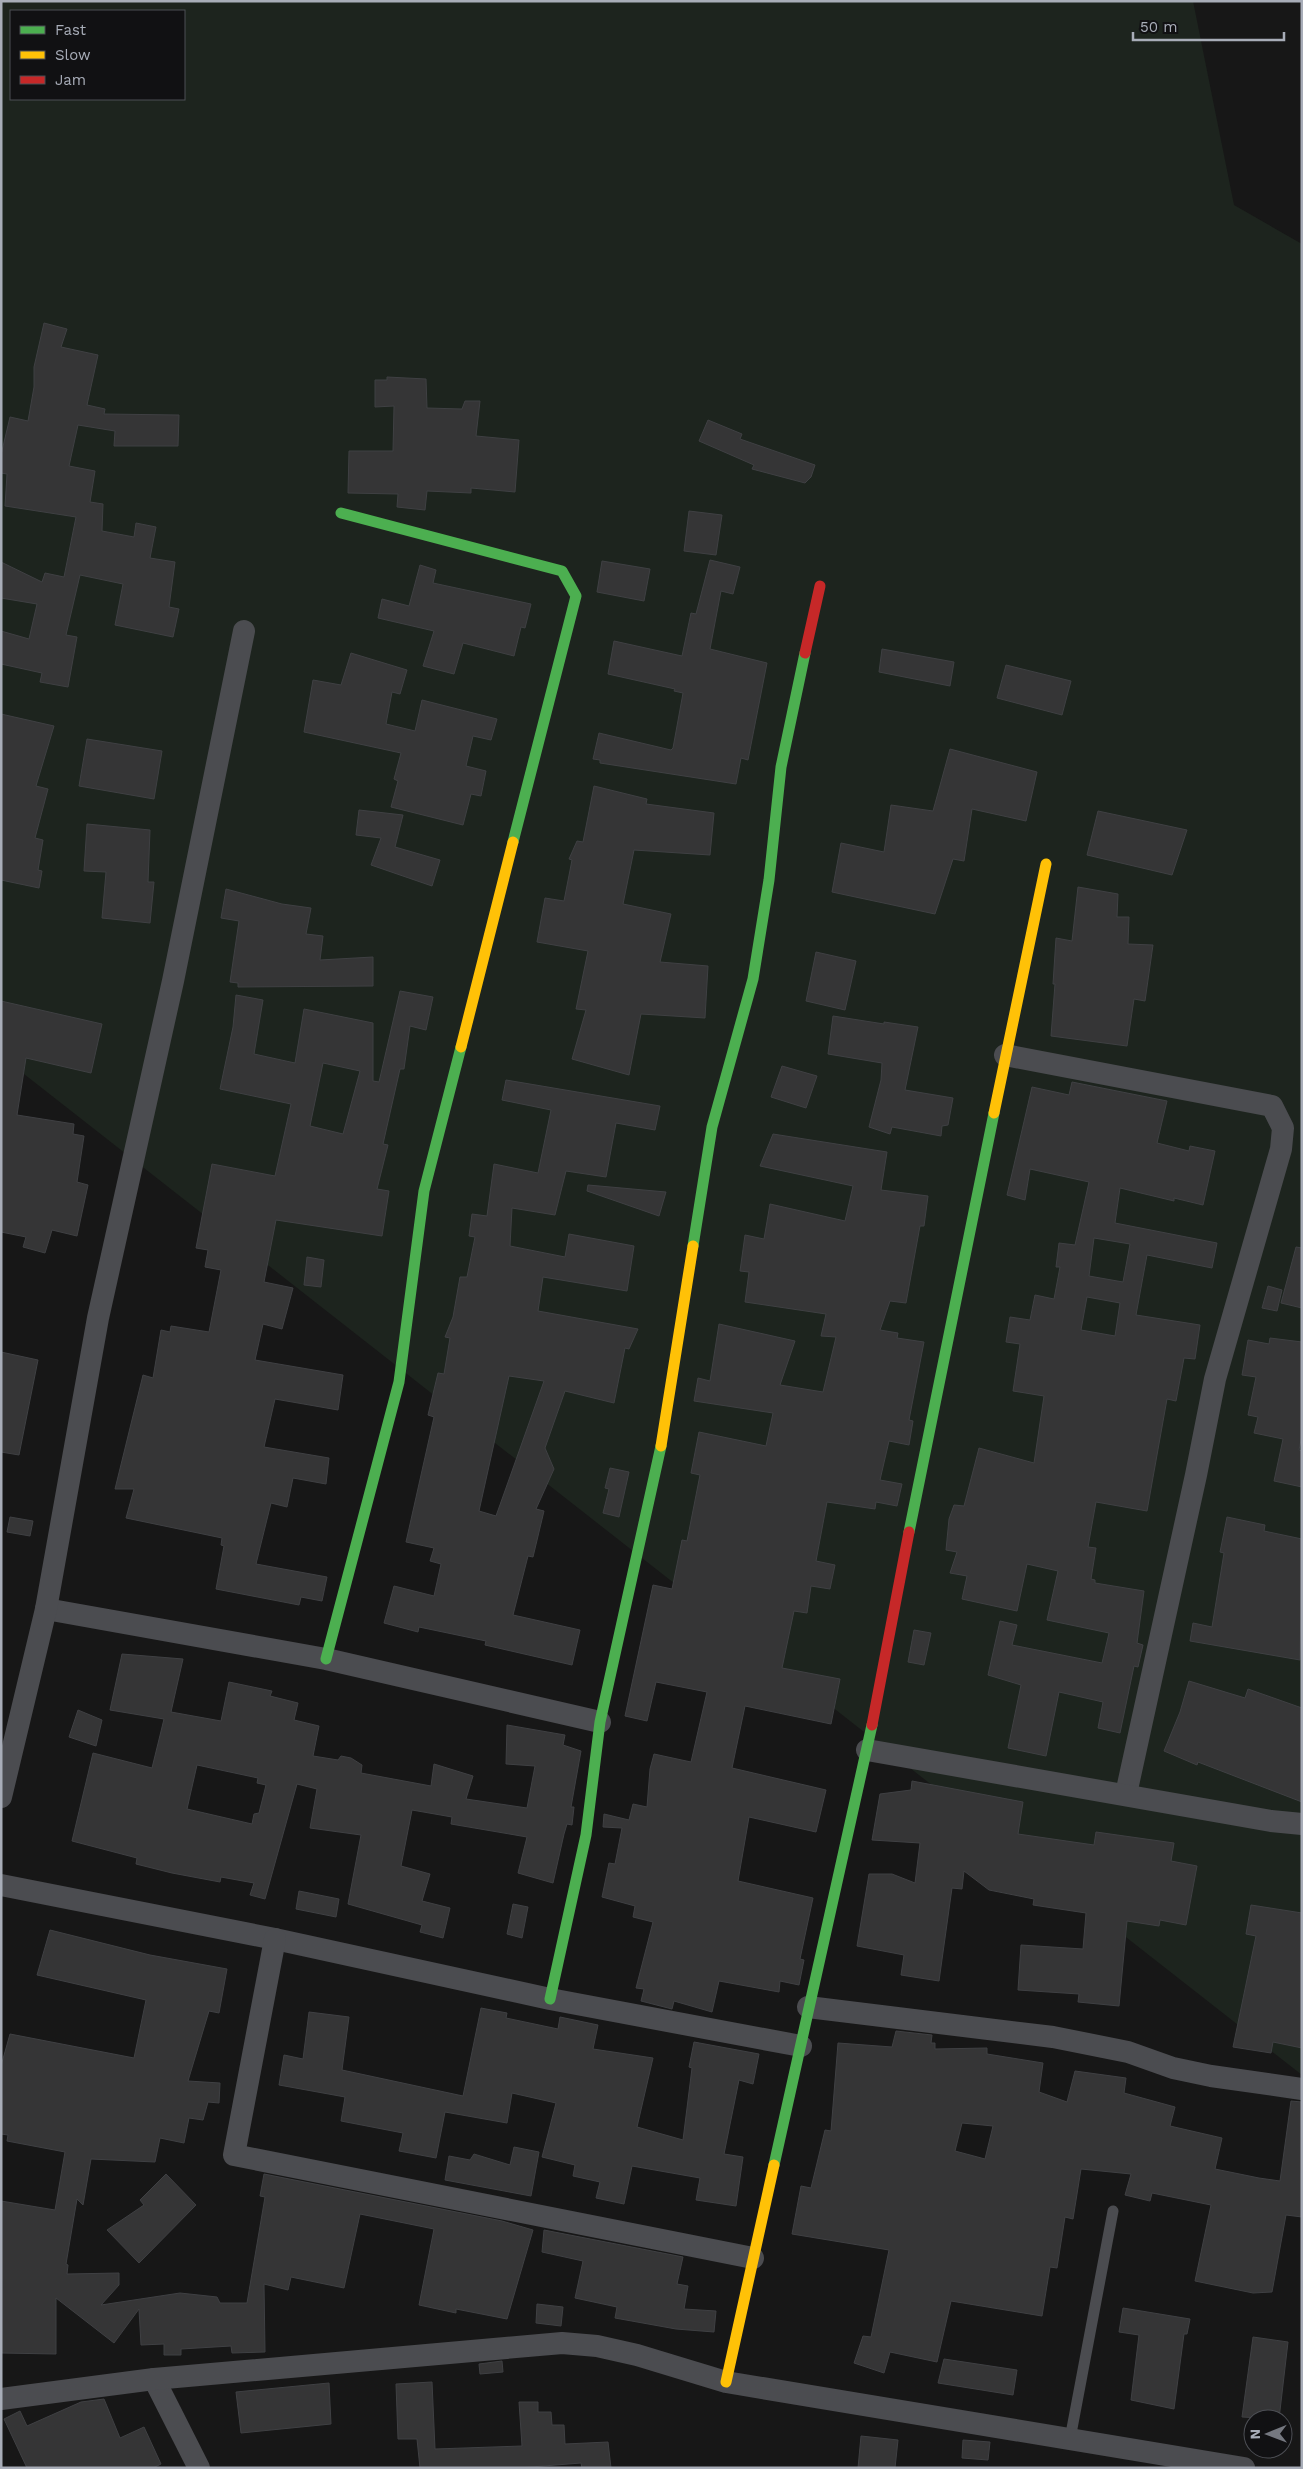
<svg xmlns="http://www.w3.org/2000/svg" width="1303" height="2469" font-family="'Work Sans',sans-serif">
<rect width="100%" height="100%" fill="#171717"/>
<path fill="#1d241e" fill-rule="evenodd" d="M 1,1 L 1193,1 L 1234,205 L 1302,244 L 1302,2075 L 1,1056 ZM 11,11 L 184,11 L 184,99 L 11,99 Z"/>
<g fill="#353536" stroke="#3f4043" fill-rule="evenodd">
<path d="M 44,323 L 67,329 L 61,347 L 98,355 L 87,405 L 105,409 L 104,414 L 179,415 L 178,446 L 114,446 L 115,431 L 78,425 L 69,466 L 95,471 L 90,502 L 103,504 L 102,531 L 134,537 L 136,523 L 156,527 L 150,558 L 175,562 L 169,607 L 179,609 L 173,637 L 115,625 L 123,584 L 80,575 L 66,635 L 77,637 L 68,687 L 40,682 L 42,673 L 1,664 L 1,631 L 29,639 L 37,604 L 1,598 L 1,562 L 42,582 L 45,573 L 64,577 L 76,517 L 5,506 L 7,474 L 1,473 L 1,455 L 10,417 L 28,421 L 34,387 L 34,367 Z"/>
<path d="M 387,377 L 426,379 L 427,408 L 462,409 L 465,401 L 480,401 L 476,436 L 519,440 L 515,492 L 471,488 L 471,493 L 427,491 L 425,510 L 397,507 L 398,494 L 348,493 L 349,451 L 393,451 L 394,406 L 375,407 L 375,380 L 387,380 Z"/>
<path d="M 708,420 L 742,434 L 740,439 L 815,465 L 811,477 L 805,483 L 752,469 L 754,465 L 699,441 Z"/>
<path d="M 689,511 L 722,515 L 716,555 L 684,551 Z"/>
<path d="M 710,560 L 740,567 L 733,594 L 721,591 L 710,649 L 767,663 L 748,760 L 741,758 L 736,784 L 600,763 L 600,760 L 593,759 L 599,733 L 671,750 L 673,748 L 683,693 L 674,691 L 675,689 L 608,674 L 614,641 L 682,656 L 691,613 L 696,614 Z"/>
<path d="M 602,561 L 650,569 L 644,601 L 597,592 Z"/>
<path d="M 420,565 L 436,570 L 433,583 L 531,604 L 525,628 L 521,627 L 514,656 L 463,643 L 454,674 L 423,666 L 434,631 L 378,618 L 382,599 L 409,606 Z"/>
<path d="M 882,649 L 954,662 L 950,686 L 879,672 Z"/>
<path d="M 351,653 L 407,670 L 400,694 L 392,692 L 386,724 L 415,731 L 422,700 L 497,719 L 491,740 L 473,736 L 466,766 L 486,771 L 481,796 L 471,794 L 463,825 L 391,807 L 398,781 L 394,779 L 401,753 L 304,732 L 313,680 L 341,685 Z"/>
<path d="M 1006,665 L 1071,681 L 1062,715 L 997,698 Z"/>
<path d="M 1,714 L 54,726 L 36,786 L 48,789 L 35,838 L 43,840 L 38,870 L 42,871 L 39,888 L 1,880 Z"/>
<path d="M 87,739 L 162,751 L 154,799 L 79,786 Z"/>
<path d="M 950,749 L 1037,772 L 1026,821 L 972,809 L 964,861 L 953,859 L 935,914 L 832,892 L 841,843 L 884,852 L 891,805 L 933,811 Z"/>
<path d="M 594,786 L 647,799 L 646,804 L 714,813 L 710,855 L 634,850 L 623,904 L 671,914 L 660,962 L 708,966 L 705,1018 L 641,1014 L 629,1075 L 572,1059 L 586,1010 L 576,1009 L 588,951 L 537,942 L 545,898 L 564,901 L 572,860 L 569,859 L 577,841 L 583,842 Z"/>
<path d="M 359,810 L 403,815 L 395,847 L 440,860 L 432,886 L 371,865 L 381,838 L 356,835 Z"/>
<path d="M 1098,811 L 1187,830 L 1172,875 L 1087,855 Z"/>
<path d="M 87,824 L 150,830 L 148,882 L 154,882 L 150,923 L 102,918 L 106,872 L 84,871 Z"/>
<path d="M 1078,887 L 1118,894 L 1117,917 L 1129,917 L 1128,944 L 1153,945 L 1145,1001 L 1134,999 L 1127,1046 L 1051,1036 L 1055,984 L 1053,984 L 1056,938 L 1072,941 Z"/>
<path d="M 226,889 L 282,904 L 311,908 L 306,934 L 323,936 L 320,960 L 373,957 L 373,986 L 238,987 L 238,983 L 230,982 L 239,921 L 221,918 Z"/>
<path d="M 816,952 L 856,961 L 845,1010 L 806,1001 Z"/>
<path d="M 400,991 L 433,997 L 426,1030 L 410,1026 L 404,1069 L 400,1069 L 383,1144 L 388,1145 L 377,1189 L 389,1191 L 382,1236 L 276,1220 L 264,1282 L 293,1288 L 282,1329 L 263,1324 L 255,1360 L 343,1375 L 338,1410 L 275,1399 L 264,1447 L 329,1458 L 326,1484 L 293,1478 L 287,1507 L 271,1503 L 256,1564 L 327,1577 L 322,1601 L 301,1597 L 299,1605 L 216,1589 L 224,1546 L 221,1545 L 222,1538 L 126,1518 L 134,1489 L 115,1489 L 143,1375 L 153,1378 L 161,1330 L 170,1332 L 171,1326 L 209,1332 L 221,1270 L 205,1267 L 208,1250 L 196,1248 L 212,1164 L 275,1176 L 291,1104 L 220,1089 L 233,1027 L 236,995 L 263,1000 L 254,1054 L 295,1063 L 304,1009 L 373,1023 L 373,1081 L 379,1082 ZM 323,1063 L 360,1071 L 343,1134 L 310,1126 Z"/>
<path d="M 1,1001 L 102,1024 L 91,1073 L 26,1058 L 17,1115 L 74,1124 L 73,1134 L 84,1136 L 77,1182 L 88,1185 L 77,1236 L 52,1230 L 45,1253 L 23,1247 L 26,1237 L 1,1232 Z"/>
<path d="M 833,1016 L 884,1024 L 884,1022 L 918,1027 L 905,1090 L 953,1098 L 948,1125 L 942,1126 L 941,1136 L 892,1127 L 890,1134 L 869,1127 L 881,1080 L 882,1063 L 828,1054 Z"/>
<path d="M 782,1066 L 817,1076 L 806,1108 L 771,1097 Z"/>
<path d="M 506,1080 L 660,1106 L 655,1130 L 616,1123 L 606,1177 L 566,1171 L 555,1215 L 512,1208 L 510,1246 L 565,1257 L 569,1234 L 634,1246 L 627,1291 L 543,1277 L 538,1311 L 638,1329 L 629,1349 L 625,1348 L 614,1403 L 565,1391 L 545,1448 L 554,1469 L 536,1509 L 544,1511 L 533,1557 L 528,1556 L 513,1615 L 580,1630 L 572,1665 L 485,1645 L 486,1641 L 419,1627 L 418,1632 L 384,1623 L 394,1586 L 434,1596 L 441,1564 L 430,1561 L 434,1548 L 406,1542 L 434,1417 L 428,1415 L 438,1373 L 444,1374 L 450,1338 L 445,1337 L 453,1317 L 460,1277 L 467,1277 L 475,1237 L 469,1236 L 472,1214 L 487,1216 L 494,1164 L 538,1173 L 551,1110 L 502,1100 ZM 509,1376 L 544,1381 L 496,1516 L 479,1511 Z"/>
<path d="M 1072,1082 L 1167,1101 L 1157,1143 L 1189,1151 L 1190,1146 L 1215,1151 L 1203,1205 L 1174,1198 L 1174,1201 L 1120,1188 L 1115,1223 L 1217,1243 L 1212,1268 L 1147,1255 L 1136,1315 L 1200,1325 L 1195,1359 L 1184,1358 L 1176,1401 L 1167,1399 L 1147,1511 L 1096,1502 L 1088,1547 L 1096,1548 L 1091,1579 L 1095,1580 L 1095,1583 L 1144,1591 L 1137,1643 L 1143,1645 L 1138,1667 L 1134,1666 L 1120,1733 L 1098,1728 L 1103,1702 L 1059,1692 L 1046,1756 L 1008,1748 L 1021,1685 L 988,1675 L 1000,1621 L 1017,1625 L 1012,1645 L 1102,1663 L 1109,1633 L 1047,1620 L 1058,1571 L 1027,1564 L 1017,1611 L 962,1599 L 967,1576 L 950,1573 L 957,1552 L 946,1550 L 949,1519 L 954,1505 L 964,1506 L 979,1448 L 1034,1463 L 1044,1396 L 1013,1391 L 1020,1344 L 1006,1342 L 1010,1317 L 1030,1320 L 1035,1295 L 1054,1299 L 1060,1267 L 1056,1267 L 1059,1243 L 1075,1245 L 1089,1182 L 1030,1169 L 1025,1200 L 1007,1195 L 1032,1087 L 1069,1095 ZM 1094,1238 L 1130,1244 L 1123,1282 L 1089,1276 ZM 1087,1297 L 1120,1303 L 1115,1336 L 1081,1330 Z"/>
<path d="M 773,1134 L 887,1152 L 881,1190 L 928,1196 L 924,1226 L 920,1226 L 906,1303 L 890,1301 L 880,1330 L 898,1333 L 897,1338 L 924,1342 L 909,1420 L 913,1421 L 909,1445 L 889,1441 L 880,1480 L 902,1484 L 897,1506 L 876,1502 L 875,1509 L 827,1502 L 816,1561 L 835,1565 L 830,1589 L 811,1586 L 807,1613 L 794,1611 L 782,1668 L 840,1679 L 831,1724 L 745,1706 L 732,1768 L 826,1790 L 816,1832 L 749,1817 L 738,1881 L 813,1898 L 800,1959 L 804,1960 L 799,1985 L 780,1981 L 779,1992 L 719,1981 L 712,2012 L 674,2001 L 672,2009 L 641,2001 L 644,1989 L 636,1988 L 653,1922 L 633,1917 L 635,1906 L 602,1897 L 609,1863 L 615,1864 L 622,1828 L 603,1827 L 604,1814 L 629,1820 L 633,1804 L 647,1807 L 650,1769 L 654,1754 L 691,1762 L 707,1692 L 656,1682 L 647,1721 L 625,1716 L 653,1585 L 672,1589 L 682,1540 L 687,1541 L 700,1475 L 691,1473 L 699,1432 L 766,1446 L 773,1413 L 694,1401 L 698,1378 L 710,1381 L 719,1324 L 795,1341 L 780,1385 L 823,1392 L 836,1337 L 821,1336 L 826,1314 L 745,1302 L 749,1272 L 740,1271 L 745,1235 L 764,1239 L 770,1204 L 845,1221 L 853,1186 L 760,1166 Z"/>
<path d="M 588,1185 L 666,1192 L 659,1216 L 587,1191 Z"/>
<path d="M 1296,1247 L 1302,1248 L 1302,1308 L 1281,1303 Z"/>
<path d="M 307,1257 L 324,1260 L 321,1287 L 304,1285 Z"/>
<path d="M 1268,1286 L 1282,1290 L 1277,1311 L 1262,1308 Z"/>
<path d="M 1270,1338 L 1302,1342 L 1302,1435 L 1299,1450 L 1302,1451 L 1302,1487 L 1274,1481 L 1283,1439 L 1254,1433 L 1258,1417 L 1248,1415 L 1256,1377 L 1242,1375 L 1248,1340 L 1269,1344 Z"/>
<path d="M 1,1352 L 38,1360 L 19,1455 L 1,1452 Z"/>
<path d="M 610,1468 L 629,1472 L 619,1517 L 603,1513 L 609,1489 L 605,1488 Z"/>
<path d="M 10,1517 L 33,1521 L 30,1536 L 7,1532 Z"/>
<path d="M 1227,1517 L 1265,1525 L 1264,1531 L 1302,1539 L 1300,1660 L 1190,1641 L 1193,1623 L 1212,1627 L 1224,1553 L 1220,1552 Z"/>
<path d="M 914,1630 L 931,1633 L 924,1665 L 908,1662 Z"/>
<path d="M 122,1654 L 183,1659 L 171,1712 L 221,1721 L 229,1682 L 272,1691 L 270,1696 L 298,1703 L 294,1720 L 319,1726 L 313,1756 L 338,1760 L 341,1756 L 351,1758 L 362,1765 L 361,1773 L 431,1786 L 434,1764 L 473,1776 L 466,1799 L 527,1808 L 535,1766 L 506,1764 L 507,1725 L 565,1735 L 563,1745 L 581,1751 L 571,1807 L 574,1807 L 572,1825 L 567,1824 L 564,1834 L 553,1883 L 518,1873 L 527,1837 L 451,1824 L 452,1817 L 412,1810 L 401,1866 L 430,1874 L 422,1901 L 450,1908 L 443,1938 L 420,1932 L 422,1925 L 348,1904 L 361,1835 L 310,1828 L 317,1789 L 297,1784 L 265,1899 L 250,1895 L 254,1883 L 221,1877 L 220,1882 L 172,1873 L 136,1864 L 137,1858 L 72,1841 L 93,1753 L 152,1768 L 164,1719 L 110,1710 ZM 197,1765 L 258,1778 L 257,1783 L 266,1785 L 259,1813 L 254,1814 L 252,1824 L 187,1809 Z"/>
<path d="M 1189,1681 L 1245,1698 L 1248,1689 L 1302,1708 L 1302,1802 L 1198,1762 L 1197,1765 L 1164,1751 L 1180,1712 Z"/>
<path d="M 78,1710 L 102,1720 L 96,1746 L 69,1737 Z"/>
<path d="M 912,1781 L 1023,1802 L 1018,1834 L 1094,1845 L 1096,1832 L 1174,1843 L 1171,1861 L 1197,1866 L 1186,1925 L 1160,1920 L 1159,1926 L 1127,1921 L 1119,2006 L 1078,2002 L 1079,1994 L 1018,1990 L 1021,1945 L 1083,1949 L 1086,1913 L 1033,1905 L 1034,1899 L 989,1890 L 964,1871 L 962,1889 L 952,1888 L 939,1981 L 901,1975 L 904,1955 L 857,1946 L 869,1874 L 892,1874 L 915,1883 L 920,1843 L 872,1840 L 880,1794 L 911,1790 Z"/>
<path d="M 299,1891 L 339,1899 L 336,1917 L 296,1909 Z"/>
<path d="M 513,1904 L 528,1907 L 522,1938 L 507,1934 Z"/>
<path d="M 1251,1905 L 1302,1913 L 1302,2048 L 1273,2042 L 1271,2053 L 1233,2047 L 1256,1936 L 1246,1934 Z"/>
<path d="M 50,1930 L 150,1955 L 227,1969 L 219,2013 L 209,2011 L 188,2081 L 220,2083 L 219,2103 L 208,2102 L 203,2120 L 189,2118 L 184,2143 L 160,2138 L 155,2162 L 91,2159 L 83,2205 L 77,2199 L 66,2264 L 68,2265 L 67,2274 L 119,2273 L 119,2285 L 101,2305 L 180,2293 L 217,2297 L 220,2303 L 247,2303 L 265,2197 L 260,2196 L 264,2174 L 502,2221 L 533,2230 L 507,2319 L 456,2309 L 456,2313 L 419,2305 L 434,2229 L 360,2214 L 344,2288 L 291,2277 L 288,2290 L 264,2284 L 265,2352 L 232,2353 L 231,2346 L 181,2349 L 181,2355 L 164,2355 L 164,2344 L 141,2345 L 139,2309 L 114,2343 L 56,2298 L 56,2354 L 1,2353 L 1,2201 L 55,2210 L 65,2152 L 7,2141 L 8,2135 L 1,2134 L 1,2066 L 10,2034 L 134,2058 L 146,2000 L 37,1975 Z"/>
<path d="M 481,2008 L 507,2013 L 506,2018 L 558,2029 L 560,2017 L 598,2025 L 593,2049 L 653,2058 L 637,2127 L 683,2140 L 692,2068 L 689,2067 L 694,2042 L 759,2054 L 753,2084 L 739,2080 L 724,2154 L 743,2157 L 736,2206 L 696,2200 L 700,2178 L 632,2166 L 624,2204 L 596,2198 L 600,2182 L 573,2176 L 575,2165 L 542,2157 L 556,2103 L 512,2093 L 507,2123 L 445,2112 L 436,2158 L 399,2151 L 403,2133 L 341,2121 L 345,2097 L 279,2085 L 284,2055 L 303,2059 L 309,2012 L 349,2017 L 342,2070 L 463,2096 Z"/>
<path d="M 896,2031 L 932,2035 L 931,2043 L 935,2043 L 935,2049 L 987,2048 L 987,2054 L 1043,2063 L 1039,2092 L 1067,2102 L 1075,2071 L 1126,2078 L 1124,2093 L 1175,2107 L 1170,2126 L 1222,2138 L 1215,2169 L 1259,2178 L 1280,2181 L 1291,2101 L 1302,2102 L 1302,2217 L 1286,2215 L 1272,2292 L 1253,2293 L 1195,2281 L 1211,2205 L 1152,2193 L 1150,2201 L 1125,2195 L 1131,2174 L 1081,2169 L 1073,2219 L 1065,2217 L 1057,2268 L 1050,2267 L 1042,2316 L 951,2301 L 937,2362 L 890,2352 L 884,2373 L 854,2363 L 863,2336 L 871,2337 L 889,2250 L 792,2234 L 801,2186 L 811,2188 L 825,2130 L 831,2131 L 838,2043 L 892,2047 ZM 962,2123 L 993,2126 L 985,2159 L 955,2151 Z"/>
<path d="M 514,2147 L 539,2152 L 531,2196 L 445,2180 L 449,2156 L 470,2160 L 474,2154 L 510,2165 Z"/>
<path d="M 166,2174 L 196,2205 L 139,2263 L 107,2230 L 144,2205 L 140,2200 Z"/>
<path d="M 544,2230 L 683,2257 L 677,2284 L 688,2286 L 684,2309 L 716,2311 L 714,2332 L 676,2329 L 615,2318 L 617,2307 L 575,2298 L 583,2261 L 542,2252 Z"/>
<path d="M 537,2304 L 563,2307 L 561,2326 L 536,2323 Z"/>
<path d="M 1123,2308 L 1190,2319 L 1187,2334 L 1184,2334 L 1174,2409 L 1131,2400 L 1139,2335 L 1119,2332 Z"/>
<path d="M 1253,2337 L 1288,2342 L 1279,2419 L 1242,2417 Z"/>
<path d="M 944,2359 L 1017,2370 L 1013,2395 L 938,2383 Z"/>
<path d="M 502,2361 L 503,2372 L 480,2374 L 479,2364 Z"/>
<path d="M 432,2382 L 435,2449 L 522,2446 L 519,2402 L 538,2402 L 538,2412 L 551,2412 L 552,2425 L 564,2425 L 565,2444 L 608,2442 L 611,2468 L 582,2468 L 581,2463 L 518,2468 L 420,2468 L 417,2439 L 398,2439 L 396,2384 Z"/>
<path d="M 329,2383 L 331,2424 L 241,2433 L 236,2392 Z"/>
<path d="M 104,2399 L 120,2438 L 144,2427 L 161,2464 L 153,2468 L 27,2468 L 4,2419 L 20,2411 L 27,2426 L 81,2402 Z"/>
<path d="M 861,2436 L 898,2440 L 895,2468 L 858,2468 Z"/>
<path d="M 963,2440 L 990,2442 L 988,2460 L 962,2458 Z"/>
</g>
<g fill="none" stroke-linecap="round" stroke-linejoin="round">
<path stroke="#4b4c50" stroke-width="11" d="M 1070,2439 L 1113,2211"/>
<g stroke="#4b4c50" stroke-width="22">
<path d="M 1005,1055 L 1272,1106 L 1283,1128 L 1281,1149 L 1215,1379 L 1196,1475 L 1126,1794"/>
<path d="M 46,1609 L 326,1659 L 600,1722"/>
<path d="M 867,1750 L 1271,1821 L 1302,1824"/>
<path d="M 1,1797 L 46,1609 L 98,1318 L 173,981 L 244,631"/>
<path d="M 1,1885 L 275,1939 L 550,1999 L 801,2046"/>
<path d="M 275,1939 L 234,2155 L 753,2258"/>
<path d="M 808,2007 L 1053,2037 L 1128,2052 L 1173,2068 L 1211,2076 L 1302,2089"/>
<path d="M 154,2379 L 199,2468"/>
<path d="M 1,2399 L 154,2379 L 562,2343 L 597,2346 L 637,2355 L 726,2382 L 1244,2468"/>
</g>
<g stroke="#4caf50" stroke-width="11">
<path d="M 341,513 L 562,571 L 576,596 L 513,842"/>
<path d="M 693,1246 L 712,1127 L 753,979 L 769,880 L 781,767 L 805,653"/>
<path d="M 909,1532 L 994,1113"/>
<path d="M 326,1659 L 399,1382 L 424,1191 L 461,1047"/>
<path d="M 550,1999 L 586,1835 L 600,1722 L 661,1446"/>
<path d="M 774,2165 L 872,1725"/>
</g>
<g stroke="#ffc107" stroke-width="11">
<path d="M 461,1047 L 513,842"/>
<path d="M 994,1113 L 1046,864"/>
<path d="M 661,1446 L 693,1246"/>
<path d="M 726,2382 L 774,2165"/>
</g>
<g stroke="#c62828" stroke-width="11">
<path d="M 805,653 L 820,586"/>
<path d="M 872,1725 L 909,1532"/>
</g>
</g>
<rect width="1303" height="2469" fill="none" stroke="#a8adb8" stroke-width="5"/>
<rect x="10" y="10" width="175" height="90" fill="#111113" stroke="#4d4f55"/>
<rect x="20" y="26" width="25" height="8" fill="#4caf50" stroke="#4d4f55"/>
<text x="55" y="35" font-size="15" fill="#a8adb8">Fast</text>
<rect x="20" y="51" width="25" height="8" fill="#ffc107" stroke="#4d4f55"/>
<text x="55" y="60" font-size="15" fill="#a8adb8">Slow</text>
<rect x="20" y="76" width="25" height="8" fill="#c62828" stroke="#4d4f55"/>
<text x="55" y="85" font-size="15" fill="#a8adb8">Jam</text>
<g transform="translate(1268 2434) rotate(269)"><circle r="24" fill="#111113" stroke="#4d4f55"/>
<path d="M0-4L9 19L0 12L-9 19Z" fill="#757880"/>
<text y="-8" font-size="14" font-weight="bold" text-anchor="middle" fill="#a8adb8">N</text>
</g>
<path d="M1133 32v8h151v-8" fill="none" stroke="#a8adb8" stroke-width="2.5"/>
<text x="1140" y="32" font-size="15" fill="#a8adb8" stroke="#111113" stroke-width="4" paint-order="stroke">50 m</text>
</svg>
